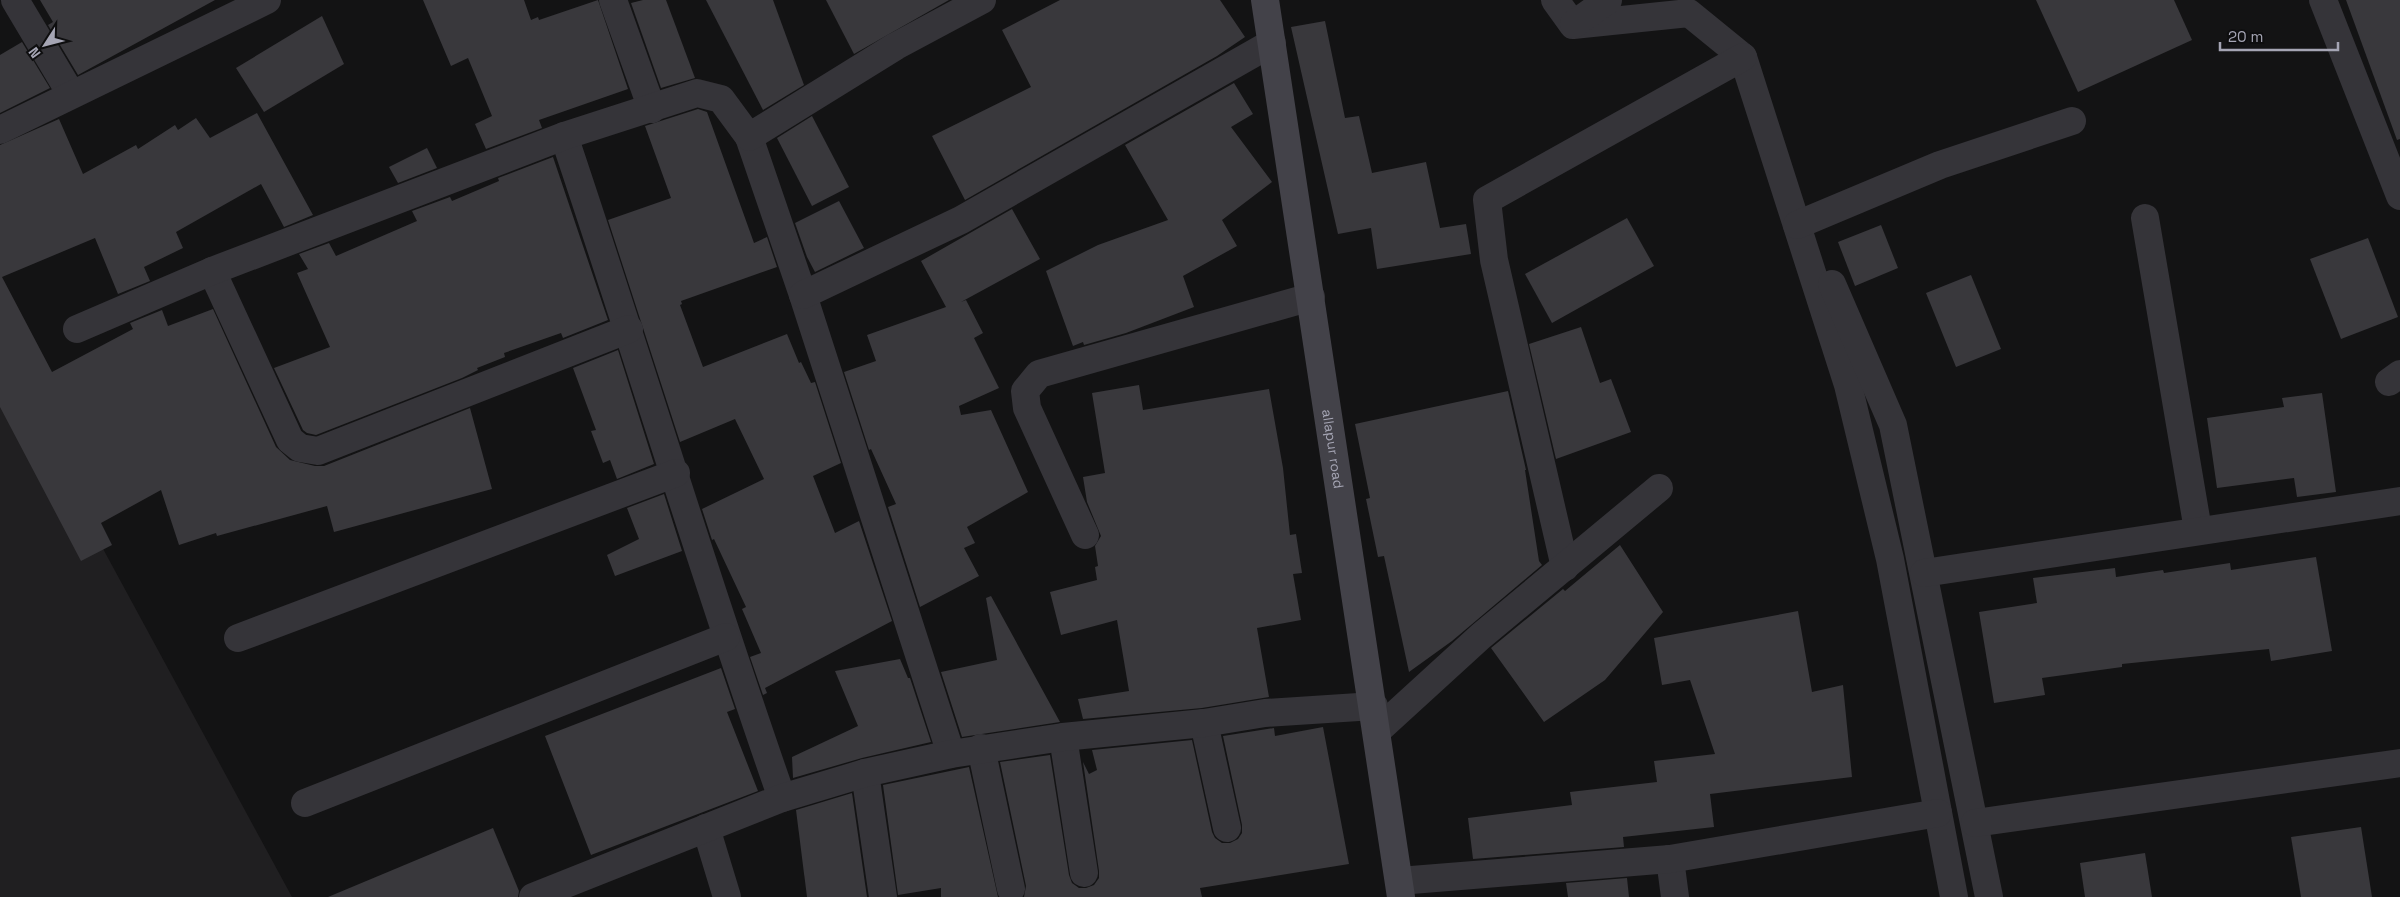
<svg xmlns="http://www.w3.org/2000/svg" width="2400" height="897" font-family="'Space Grotesk',sans-serif">
<rect width="100%" height="100%" fill="#131314"/>
<path fill="#201f21" d="M 0,359 L 292,897 L 0,897 Z"/>
<g fill="#39383c">
<path d="M 40,0 L 215,0 L 78,75 L 48,25 L 53,22 Z"/>
<path d="M 423,0 L 524,0 L 531,20 L 538,17 L 539,20 L 598,0 L 628,89 L 539,120 L 542,128 L 486,149 L 475,124 L 492,116 L 468,58 L 451,66 Z"/>
<path d="M 643,0 L 666,0 L 695,78 L 661,88 L 631,3 Z"/>
<path d="M 706,0 L 773,0 L 804,85 L 763,110 Z"/>
<path d="M 826,0 L 949,0 L 854,54 Z"/>
<path d="M 1060,0 L 1220,0 L 1245,37 L 1217,56 L 965,200 L 932,136 L 1031,87 L 1002,30 Z"/>
<path d="M 2036,0 L 2174,0 L 2192,40 L 2078,92 Z"/>
<path d="M 2346,0 L 2400,0 L 2400,139 L 2397,140 Z"/>
<path d="M 322,16 L 344,64 L 264,112 L 236,68 Z"/>
<path d="M 1325,21 L 1345,118 L 1359,116 L 1372,173 L 1426,162 L 1440,228 L 1466,224 L 1471,254 L 1377,269 L 1371,228 L 1338,234 L 1291,27 Z"/>
<path d="M 22,42 L 50,88 L 0,113 L 0,55 Z"/>
<path d="M 1234,83 L 1253,114 L 1231,127 L 1272,182 L 1222,220 L 1237,246 L 1183,276 L 1194,307 L 1126,333 L 1084,345 L 1083,342 L 1073,346 L 1046,271 L 1098,245 L 1168,220 L 1125,145 Z"/>
<path d="M 698,109 L 707,112 L 754,243 L 767,237 L 777,267 L 681,301 L 682,304 L 680,305 L 703,367 L 787,334 L 799,363 L 801,362 L 811,383 L 815,382 L 841,463 L 813,476 L 835,533 L 859,521 L 892,621 L 765,688 L 767,693 L 763,695 L 750,657 L 761,653 L 742,609 L 746,607 L 714,539 L 712,540 L 702,509 L 764,479 L 735,419 L 680,442 L 608,220 L 671,198 L 645,126 Z"/>
<path d="M 257,113 L 313,215 L 284,227 L 261,184 L 176,232 L 183,248 L 144,267 L 150,281 L 118,294 L 95,238 L 2,277 L 52,372 L 133,329 L 130,323 L 162,310 L 168,326 L 213,309 L 276,447 L 290,460 L 315,466 L 324,466 L 470,408 L 492,489 L 334,532 L 327,506 L 217,536 L 216,533 L 179,545 L 161,490 L 101,523 L 112,545 L 81,561 L 0,407 L 0,145 L 59,119 L 83,174 L 136,145 L 138,149 L 175,125 L 178,130 L 196,118 L 210,138 Z"/>
<path d="M 812,116 L 849,187 L 812,206 L 777,138 Z"/>
<path d="M 427,148 L 437,168 L 398,183 L 389,167 Z"/>
<path d="M 553,157 L 608,320 L 563,338 L 561,333 L 504,353 L 505,357 L 477,368 L 478,370 L 462,378 L 316,435 L 307,433 L 303,430 L 274,368 L 330,347 L 297,273 L 308,269 L 299,254 L 329,243 L 336,256 L 417,221 L 412,211 L 450,197 L 452,201 L 499,181 L 498,178 Z"/>
<path d="M 839,201 L 864,248 L 815,272 L 807,257 L 795,223 Z"/>
<path d="M 1012,209 L 1040,259 L 961,302 L 966,300 L 983,333 L 974,338 L 999,388 L 959,406 L 961,415 L 991,410 L 1028,492 L 967,527 L 975,543 L 964,548 L 979,576 L 920,607 L 888,507 L 896,504 L 871,449 L 869,450 L 844,372 L 876,361 L 867,335 L 946,307 L 921,261 Z"/>
<path d="M 1627,218 L 1654,266 L 1552,323 L 1525,274 Z"/>
<path d="M 1881,225 L 1898,268 L 1855,286 L 1838,242 Z"/>
<path d="M 2368,238 L 2398,317 L 2341,339 L 2310,259 Z"/>
<path d="M 1971,275 L 2001,349 L 1956,367 L 1926,293 Z"/>
<path d="M 1581,327 L 1600,383 L 1611,379 L 1631,432 L 1556,459 L 1529,344 Z"/>
<path d="M 618,350 L 654,464 L 617,479 L 610,460 L 603,463 L 591,431 L 596,430 L 573,368 Z"/>
<path d="M 1139,385 L 1143,410 L 1269,389 L 1283,468 L 1290,535 L 1296,534 L 1302,573 L 1293,574 L 1301,620 L 1257,628 L 1269,697 L 1202,708 L 1083,719 L 1078,699 L 1129,691 L 1117,620 L 1061,635 L 1050,592 L 1097,580 L 1095,567 L 1098,566 L 1095,546 L 1101,536 L 1087,502 L 1083,477 L 1105,473 L 1092,393 Z"/>
<path d="M 1508,391 L 1526,470 L 1525,470 L 1539,561 L 1542,565 L 1452,641 L 1409,672 L 1384,556 L 1378,557 L 1366,499 L 1370,498 L 1355,424 Z"/>
<path d="M 2322,393 L 2336,492 L 2297,497 L 2294,478 L 2217,488 L 2207,418 L 2284,407 L 2282,398 Z"/>
<path d="M 664,494 L 682,551 L 615,576 L 607,555 L 639,539 L 627,508 Z"/>
<path d="M 1620,545 L 1663,612 L 1605,680 L 1544,722 L 1491,648 L 1563,589 L 1565,591 Z"/>
<path d="M 2316,557 L 2332,651 L 2271,661 L 2269,649 L 2122,664 L 2122,667 L 2042,678 L 2045,695 L 1994,703 L 1979,612 L 2037,603 L 2033,578 L 2115,568 L 2116,577 L 2163,570 L 2164,573 L 2230,563 L 2231,570 Z"/>
<path d="M 991,596 L 1060,722 L 962,737 L 941,672 L 997,660 L 986,598 Z"/>
<path d="M 1798,611 L 1812,692 L 1843,685 L 1852,777 L 1710,794 L 1714,827 L 1623,837 L 1624,847 L 1473,859 L 1468,818 L 1572,805 L 1570,792 L 1657,782 L 1654,761 L 1715,754 L 1690,680 L 1662,685 L 1654,638 Z"/>
<path d="M 900,659 L 908,678 L 910,678 L 931,742 L 862,758 L 793,778 L 792,757 L 858,726 L 835,671 Z"/>
<path d="M 721,668 L 735,709 L 727,712 L 758,791 L 591,855 L 545,736 Z"/>
<path d="M 1323,727 L 1349,864 L 1200,888 L 1202,897 L 1024,897 L 1026,886 L 1000,762 L 1050,755 L 1069,875 L 1072,883 L 1079,888 L 1086,888 L 1094,885 L 1099,878 L 1099,871 L 1083,762 L 1089,774 L 1097,770 L 1092,750 L 1192,740 L 1212,832 L 1215,838 L 1222,843 L 1230,843 L 1238,839 L 1242,833 L 1242,825 L 1223,736 L 1274,728 L 1275,736 Z"/>
<path d="M 969,767 L 998,897 L 941,897 L 941,888 L 898,895 L 883,785 Z"/>
<path d="M 852,793 L 867,897 L 807,897 L 796,810 Z"/>
<path d="M 2361,827 L 2372,897 L 2301,897 L 2291,837 Z"/>
<path d="M 493,828 L 519,891 L 518,897 L 328,897 Z"/>
<path d="M 2145,853 L 2152,897 L 2085,897 L 2080,863 Z"/>
<path d="M 1627,878 L 1629,897 L 1568,897 L 1566,883 Z"/>
</g>
<g fill="none" stroke-linecap="round" stroke-linejoin="round">
<g stroke="#353439" stroke-width="28">
<path d="M 15,0 L 71,94"/>
<path d="M 613,0 L 652,109"/>
<path d="M 1555,0 L 1573,25 L 1689,13 L 1743,57 L 1848,385 L 1890,559 L 1954,897"/>
<path d="M 2323,0 L 2400,196"/>
<path d="M 1574,24 L 1608,0"/>
<path d="M 0,130 L 267,0"/>
<path d="M 564,136 C 638,356 705,579 782,798"/>
<path d="M 749,137 L 803,295 L 951,754"/>
<path d="M 2145,218 L 2198,530"/>
<path d="M 1797,225 L 1940,165 L 2072,121"/>
<path d="M 212,271 L 290,440 L 300,448 L 318,451 L 629,329"/>
<path d="M 1832,284 L 1893,425 L 1989,897"/>
<path d="M 803,295 L 961,220 L 1272,43"/>
<path d="M 77,329 L 212,271 L 564,136 L 697,93 L 721,99 L 749,137 L 896,46 L 982,0"/>
<path d="M 2389,382 L 2400,374"/>
<path d="M 1085,535 L 1027,408 L 1025,391 L 1039,374 L 1311,297"/>
<path d="M 1565,567 L 1494,260 L 1487,200 L 1743,57"/>
<path d="M 1924,573 L 2400,501"/>
<path d="M 238,638 L 676,473"/>
<path d="M 1204,723 L 1227,828"/>
<path d="M 1377,731 L 1481,636 L 1659,488"/>
<path d="M 1063,737 L 1084,873"/>
<path d="M 981,748 L 1011,889"/>
<path d="M 865,773 L 883,897"/>
<path d="M 305,803 L 726,637"/>
<path d="M 1975,823 L 2400,763"/>
<path d="M 706,828 L 727,897"/>
<path d="M 1670,859 L 1675,897"/>
<path d="M 1399,881 L 1670,859 L 1938,813"/>
<path d="M 533,897 L 782,798 L 865,773 L 951,754 L 1063,737 L 1204,723 L 1265,713 L 1374,706"/>
</g>
<path stroke="#434249" stroke-width="28" id="s1" d="M 1265,0 L 1401,897"/>
</g>
<g text-anchor="middle" dominant-baseline="central" stroke-width="4" stroke-linejoin="round" paint-order="stroke">
<g font-size="14" fill="#a5a5b4" stroke="#0e0e0f">
<text stroke="none"><textPath href="#s1" startOffset="454">allapur road</textPath></text>
</g>
</g>
<g transform="translate(45 45) rotate(234)" stroke="#0e0e0f" stroke-width="4" paint-order="stroke">
<path d="M0-4L9 19L0 12L-9 19Z" fill="#a5a5b4"/>
<text y="-8" font-size="14" font-weight="bold" text-anchor="middle" fill="#a5a5b4">N</text>
</g>
<path d="M2220 42v8h118v-8" fill="none" stroke="#a5a5b4" stroke-width="2.5"/>
<text x="2228" y="42" font-size="15" fill="#a5a5b4" stroke="#0e0e0f" stroke-width="4" paint-order="stroke">20 m</text>
</svg>
